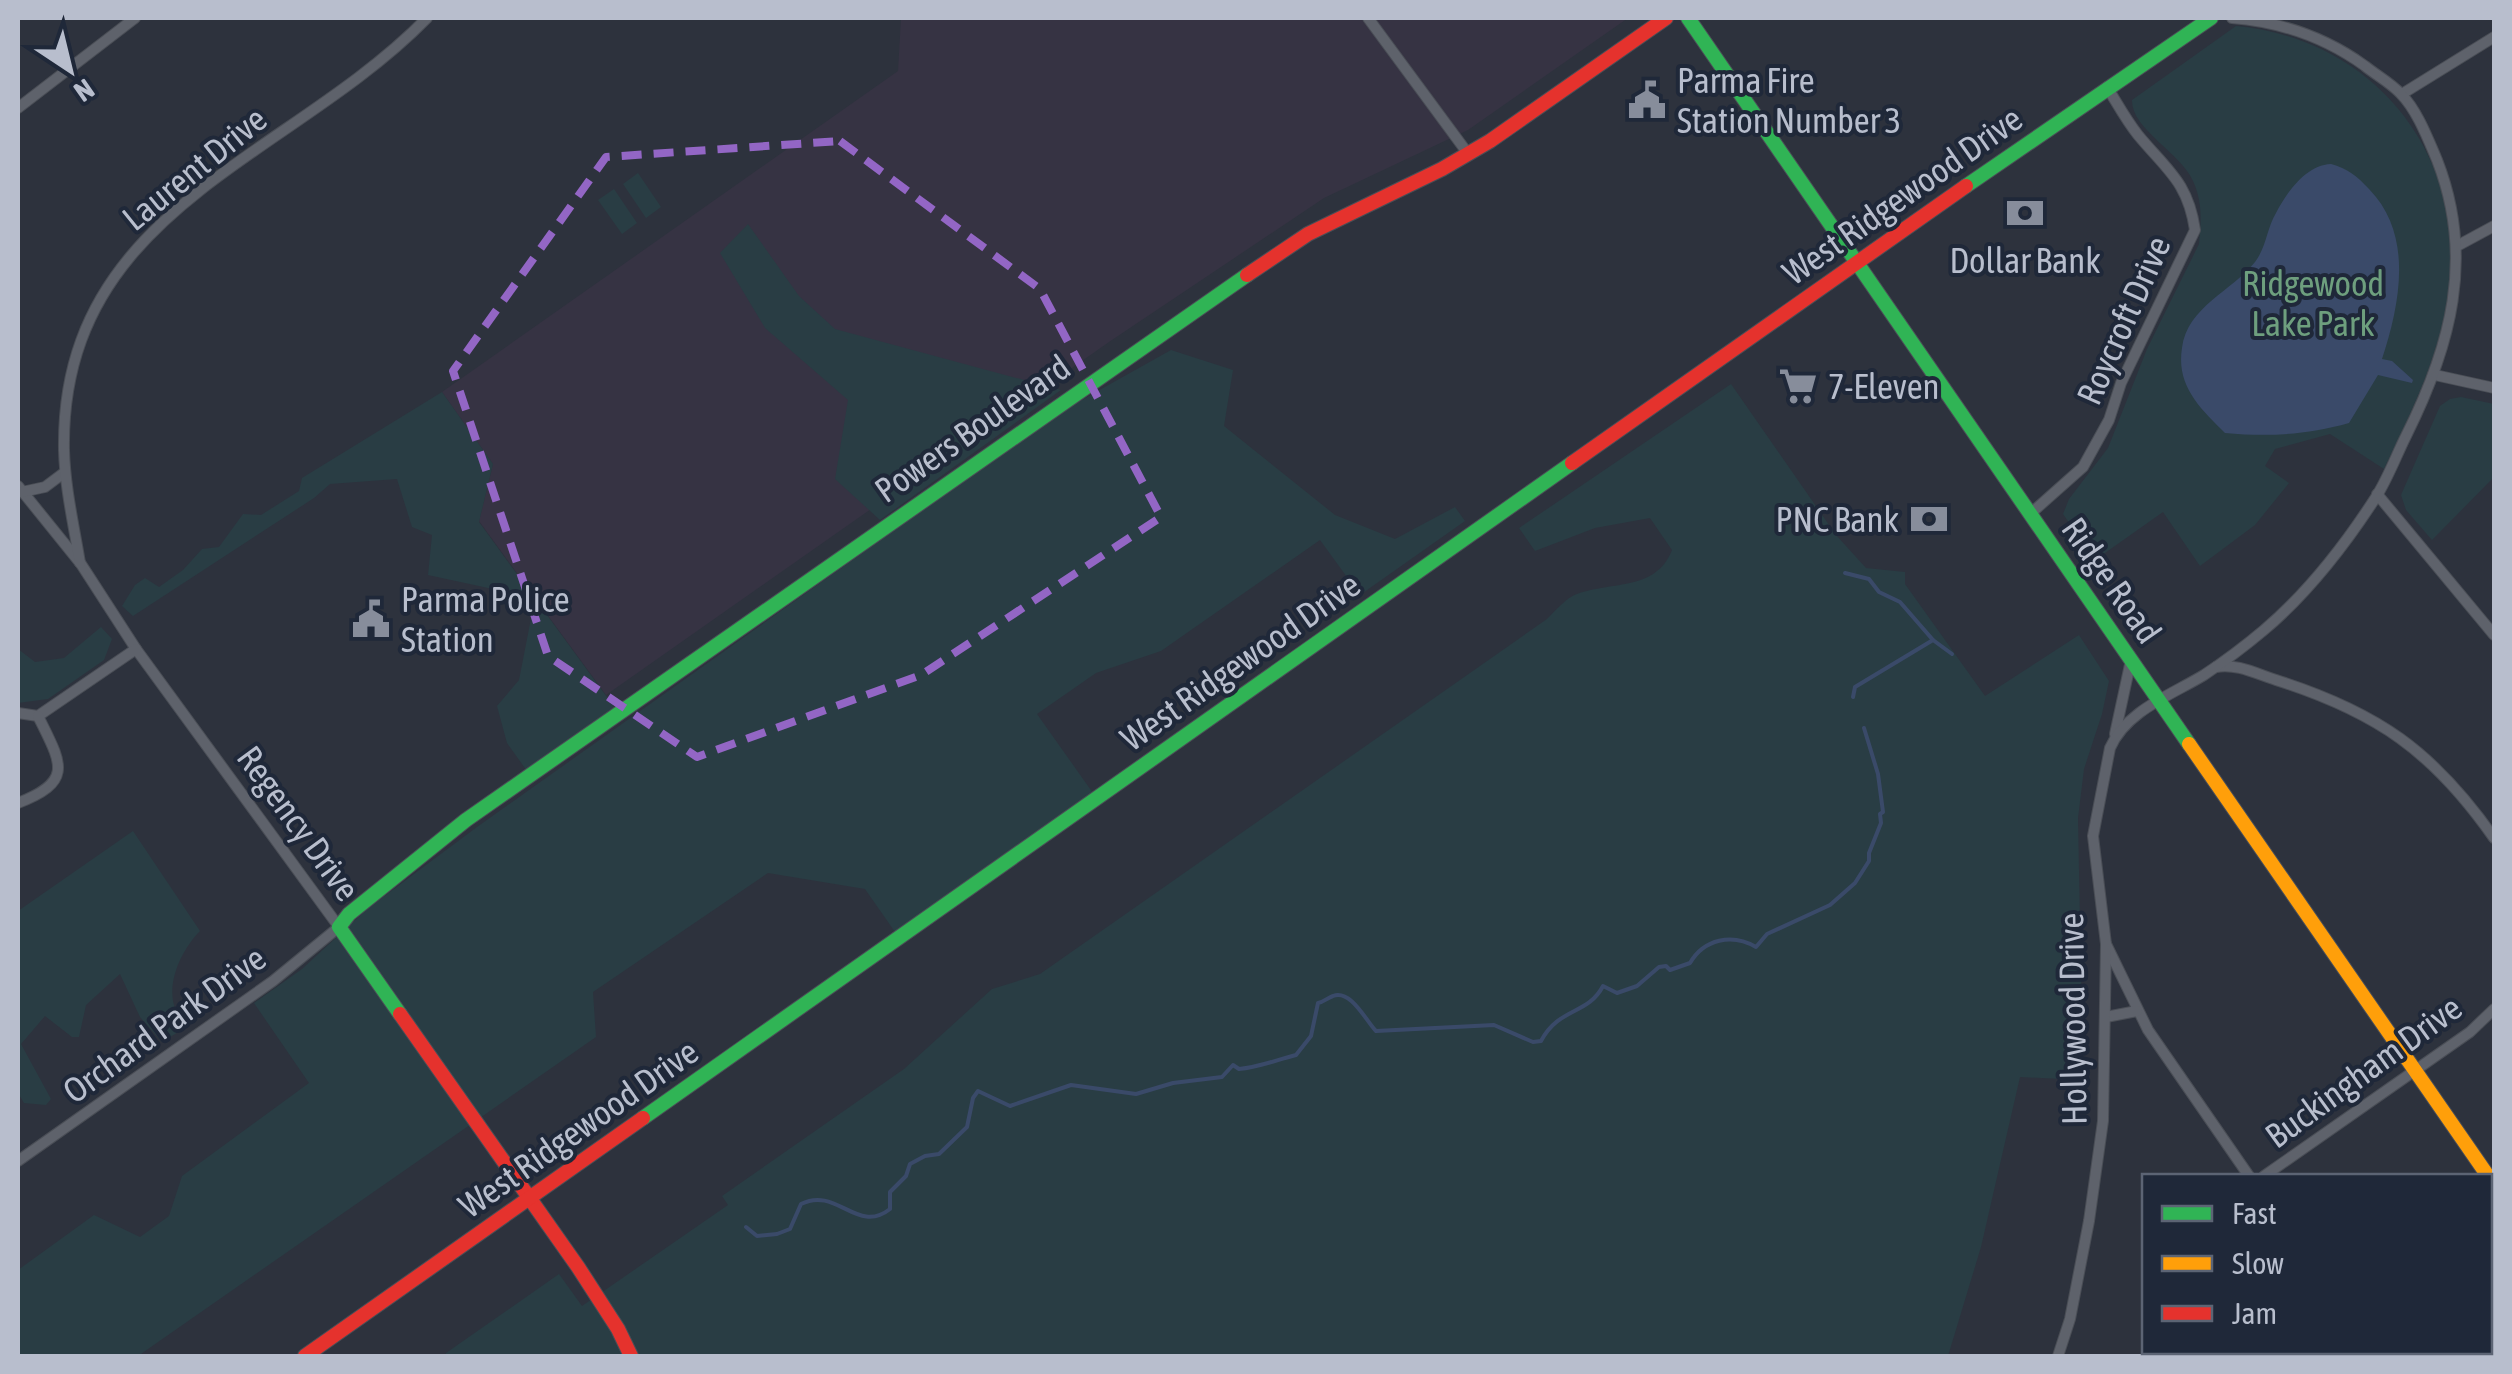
<svg xmlns="http://www.w3.org/2000/svg" width="2512" height="1374" font-family="'Asap Condensed',sans-serif">
<rect width="100%" height="100%" fill="#2d323d"/>
<path fill="#363343" d="M 901,18 L 1628,18 L 1468,130 L 1324,198 L 1109,342 L 606,695 L 479,521 L 493,464 L 442,392 L 898,71 Z"/>
<g fill="#293d44">
<path d="M 2236,26 C 2369,38 2463,148 2450,282 C 2443,348 2413,410 2384,469 L 2330,434 L 2275,449 L 2265,466 L 2289,483 L 2255,525 L 2200,566 L 2163,512 L 2095,560 L 2063,514 L 2069,499 L 2108,448 L 2147,349 L 2199,244 C 2201,222 2203,203 2193,181 C 2181,153 2131,129 2132,100 Z"/>
<path d="M 638,173 L 661,207 L 646,218 L 623,184 Z"/>
<path d="M 614,189 L 637,223 L 622,234 L 598,200 Z"/>
<path d="M 748,224 L 799,296 L 835,329 L 1061,390 L 880,520 L 835,479 L 848,400 L 765,328 L 720,253 Z"/>
<path d="M 1171,350 L 1233,370 L 1224,426 L 1335,515 L 1395,539 L 1455,507 L 1465,521 L 1360,595 L 1320,540 L 1161,651 L 1096,673 L 1037,714 L 1093,793 L 895,932 L 865,889 L 768,873 L 593,992 L 596,1037 L 138,1356 L 18,1356 L 18,1270 L 94,1215 L 140,1237 L 169,1216 L 182,1176 L 309,1083 L 254,1003 L 302,969 L 367,909 L 477,827 L 1062,411 Z"/>
<path d="M 1731,384 L 1836,535 L 1866,568 L 1905,572 L 1905,584 L 1985,696 L 2079,635 L 2109,681 L 2102,714 L 2084,769 L 2078,818 L 2083,1080 L 2020,1077 L 1981,1247 L 1948,1356 L 445,1356 L 446,1353 L 559,1274 L 582,1306 L 728,1205 L 722,1196 L 904,1069 L 992,989 L 1040,974 L 1547,619 C 1556,610 1566,598 1577,594 C 1613,581 1656,591 1672,550 L 1650,518 L 1595,528 L 1535,551 L 1519,528 Z"/>
<path d="M 442,392 L 493,464 L 479,522 L 615,708 L 527,771 L 507,743 L 497,706 L 519,680 L 535,598 L 428,575 L 432,535 L 412,527 L 397,479 L 330,484 L 314,498 L 133,616 L 122,606 L 135,585 L 145,578 L 159,587 L 183,570 L 202,549 L 219,547 L 243,514 L 261,515 L 299,491 L 302,478 Z"/>
<path d="M 2461,397 L 2494,404 L 2494,477 L 2432,540 L 2406,510 L 2401,495 L 2440,406 L 2450,399 Z"/>
<path d="M 101,627 L 112,639 L 104,660 L 48,699 L 18,703 L 18,649 L 35,662 L 64,658 Z"/>
<path d="M 133,831 L 200,931 C 183,948 167,980 174,1005 C 176,1012 184,1020 188,1026 L 162,1042 L 140,1017 L 120,974 L 86,1005 L 79,1037 L 72,1037 L 45,1016 L 21,1044 L 51,1099 L 46,1105 L 24,1103 L 18,1093 L 18,911 Z"/>
</g>
<path fill="#3a4a69" d="M 2331,164 C 2347,168 2358,177 2369,189 C 2414,235 2400,304 2382,359 L 2392,361 L 2413,380 L 2412,383 L 2378,375 L 2349,423 C 2307,435 2268,437 2225,433 C 2200,408 2176,386 2182,348 C 2187,307 2232,291 2255,262 C 2266,248 2267,228 2276,213 C 2287,192 2306,165 2331,164 Z"/>
<g fill="none" stroke-linecap="round" stroke-linejoin="round">
<g stroke="#3a4a69" stroke-width="4">
<path d="M 1845,573 L 1869,579 L 1879,592 L 1900,602 L 1933,640"/>
<path d="M 1853,697 L 1855,687 L 1933,640 L 1952,654"/>
<path d="M 746,1227 L 757,1236 L 777,1234 L 790,1229 L 801,1204 C 837,1186 857,1235 890,1209 L 890,1192 L 906,1176 L 910,1164 L 925,1156 L 939,1154 L 967,1127 L 973,1098 L 978,1091 L 1010,1106 L 1071,1085 L 1136,1094 L 1173,1083 L 1222,1077 L 1233,1065 L 1239,1069 C 1260,1067 1276,1060 1296,1055 L 1311,1036 L 1318,1003 C 1324,1002 1327,998 1333,996 C 1351,989 1366,1021 1376,1031 L 1494,1025 L 1533,1042 L 1541,1041 C 1559,1007 1588,1015 1603,986 L 1617,993 L 1637,986 L 1659,967 L 1666,966 L 1670,970 L 1690,963 C 1704,939 1732,933 1756,947 L 1767,934 L 1830,905 L 1855,883 L 1869,861 L 1869,853 L 1881,823 L 1880,814 L 1883,812 L 1878,774 L 1864,728"/>
</g>
<g stroke="#4a4e56" stroke-width="12">
<g id="street">
<path d="M 1368,18 L 1469,155"/>
<path d="M 2402,94 L 2494,37"/>
<path d="M 18,108 L 135,18"/>
<path d="M 2457,246 L 2494,226"/>
<path d="M 2435,375 L 2494,388"/>
<path d="M 18,486 L 81,564 L 136,649 L 339,927 L 273,981 L 18,1161"/>
<path d="M 22,492 L 45,487 L 65,472"/>
<path d="M 2377,494 L 2494,635"/>
<path d="M 2029,515 L 2083,467 L 2109,420 L 2121,383 L 2195,230 C 2188,182 2167,170 2138,135 C 2126,120 2117,103 2107,87"/>
<path d="M 80,563 C 74,526 65,488 64,450 C 60,209 288,160 427,18"/>
<path d="M 2216,667 C 2236,663 2257,674 2276,680 C 2377,712 2433,751 2494,838"/>
<path d="M 18,713 L 38,716 L 136,649"/>
<path d="M 2115,734 L 2131,660"/>
<path d="M 18,803 C 75,781 61,763 38,716"/>
<path d="M 2106,944 L 2148,1030 L 2249,1176"/>
<path d="M 2106,1017 L 2137,1011"/>
<path d="M 2264,1176 L 2470,1032 L 2494,1009"/>
<path d="M 2371,1352 L 2375,1356"/>
<path d="M 2058,1356 L 2070,1319 L 2089,1221 L 2103,1121 L 2106,944 L 2093,836 L 2110,748 C 2126,711 2171,695 2204,675 C 2225,661 2245,646 2264,630 C 2309,592 2345,545 2376,497 C 2388,478 2396,456 2406,436 C 2451,346 2475,257 2437,160 C 2428,139 2417,110 2401,94 C 2391,83 2376,75 2365,66 C 2325,37 2282,22 2232,18"/>
<path d="M 2244,1356 L 2245,1352"/>
</g>
</g>
<g stroke="#4a4e56" stroke-width="16">
<g id="fast">
<path d="M 1688,18 L 2189,744"/>
<path d="M 1966,186 L 2211,18"/>
<path d="M 400,1014 L 339,927 L 349,914 L 466,820 L 1247,275"/>
<path d="M 643,1118 L 1572,463"/>
</g>
</g>
<g stroke="#4a4e56" stroke-width="16">
<path id="slow" d="M 2189,744 L 2488,1176"/>
</g>
<g stroke="#4a4e56" stroke-width="16">
<g id="jam">
<path d="M 1247,275 L 1308,234 L 1442,169 L 1490,141 L 1666,18"/>
<path d="M 1572,463 L 1966,186"/>
<path d="M 400,1014 L 578,1267 L 618,1329 L 631,1356"/>
<path d="M 305,1356 L 643,1118"/>
</g>
</g>
<use href="#street" stroke="#5e626b" stroke-width="10"/>
<use href="#fast" stroke="#30b455" stroke-width="14"/>
<use href="#slow" stroke="#ff9f0a" stroke-width="14"/>
<use href="#jam" stroke="#e5322d" stroke-width="14"/>
</g>
<path fill="none" stroke="#9366c5" stroke-width="8" stroke-dasharray="20 12" stroke-linejoin="round" d="M 840,141 L 1040,289 L 1161,517 L 921,675 L 697,757 L 548,656 L 453,371 L 606,157 Z"/>
<defs>
<g id="civic-bare" transform="scale(3)"><path d="M-.6-6.5H3V-4.5H.6V-3L4-1V1h2V6H-6V1h2V-1L-.6-3ZM-1.2 2.5V6h2.4V2.5Z" fill="#878d9b" stroke="#1f2839" stroke-width="2.5" paint-order="stroke"/></g>
<g id="bank-bare" transform="scale(3)"><path d="M-6-4H6V4H-6ZM0-2.3a2.3 2.3 0 1 0 0 4.6a2.3 2.3 0 1 0 0-4.6Z" fill="#878d9b" stroke="#1f2839" stroke-width="2.5" paint-order="stroke"/></g>
<g id="supermarket-bare" transform="scale(3)"><path d="M-6-5.5h2.5l.6 2H6L4.5 2H-2.5L-4.4-4H-6ZM-1.5 3.2a1.3 1.3 0 1 0 .1 0ZM3 3.2a1.3 1.3 0 1 0 .1 0Z" fill="#878d9b" stroke="#1f2839" stroke-width="2.5" paint-order="stroke"/></g>
</defs>
<g fill-rule="evenodd">
<use href="#civic-bare" x="1647" y="100"/>
<use href="#bank-bare" x="2025" y="213"/>
<use href="#supermarket-bare" x="1798" y="386"/>
<use href="#bank-bare" x="1929" y="519"/>
<use href="#civic-bare" x="371" y="619"/>
</g>
<g text-anchor="middle" dominant-baseline="central" stroke-width="8" stroke-linejoin="round" paint-order="stroke">
<g font-size="35" fill="#b8becd" stroke="#1f2839" text-anchor="start">
<text x="1677" y="80">Parma Fire<tspan x="1677" dy="40">Station Number 3</tspan></text>
<text x="2025" y="260" text-anchor="middle">Dollar Bank</text>
<text x="1828" y="386">7-Eleven</text>
<text x="1899" y="519" text-anchor="end">PNC Bank</text>
<text x="401" y="599">Parma Police<tspan x="401" dy="40">Station</tspan></text>
</g>
<g font-size="35" fill="#b8becd" stroke="#1f2839">
<text transform="translate(194 168) rotate(-39)">Laurent Drive</text>
<text transform="translate(1902 195) rotate(-35)">West Ridgewood Drive</text>
<text transform="translate(2123 320) rotate(-66)">Roycroft Drive</text>
<text transform="translate(972 428) rotate(-35)">Powers Boulevard</text>
<text transform="translate(2112 580) rotate(55)">Ridge Road</text>
<text transform="translate(1240 661) rotate(-35)">West Ridgewood Drive</text>
<text transform="translate(299 823) rotate(54)">Regency Drive</text>
<text transform="translate(2072 1019) rotate(-91)">Hollywood Drive</text>
<text transform="translate(164 1024) rotate(-36)">Orchard Park Drive</text>
<text transform="translate(2363 1071) rotate(-36)">Buckingham Drive</text>
<text transform="translate(578 1128) rotate(-35)">West Ridgewood Drive</text>
</g>
<g font-size="35" fill="#6e9f7e" stroke="#1f2839">
<text x="2313" y="283">Ridgewood<tspan x="2313" dy="40">Lake Park</tspan></text>
</g>
</g>
<rect width="2512" height="1374" fill="none" stroke="#b8becd" stroke-width="40"/>
<rect x="2142" y="1174" width="350" height="180" fill="#1f2839" stroke="#5c6474" stroke-width="2.5"/>
<rect x="2162" y="1206" width="50" height="15" fill="#30b455" stroke="#5c6474" stroke-width="2.5"/>
<text x="2232" y="1224" font-size="30" fill="#b8becd">Fast</text>
<rect x="2162" y="1256" width="50" height="15" fill="#ff9f0a" stroke="#5c6474" stroke-width="2.5"/>
<text x="2232" y="1274" font-size="30" fill="#b8becd">Slow</text>
<rect x="2162" y="1306" width="50" height="15" fill="#e5322d" stroke="#5c6474" stroke-width="2.5"/>
<text x="2232" y="1324" font-size="30" fill="#b8becd">Jam</text>
<g transform="translate(70 70) rotate(145)" stroke="#1f2839" stroke-width="8" paint-order="stroke">
<path d="M0-8L18 38L0 25L-18 38Z" fill="#b8becd"/>
<text y="-15" font-size="28" font-weight="bold" text-anchor="middle" fill="#b8becd">N</text>
</g>
</svg>
